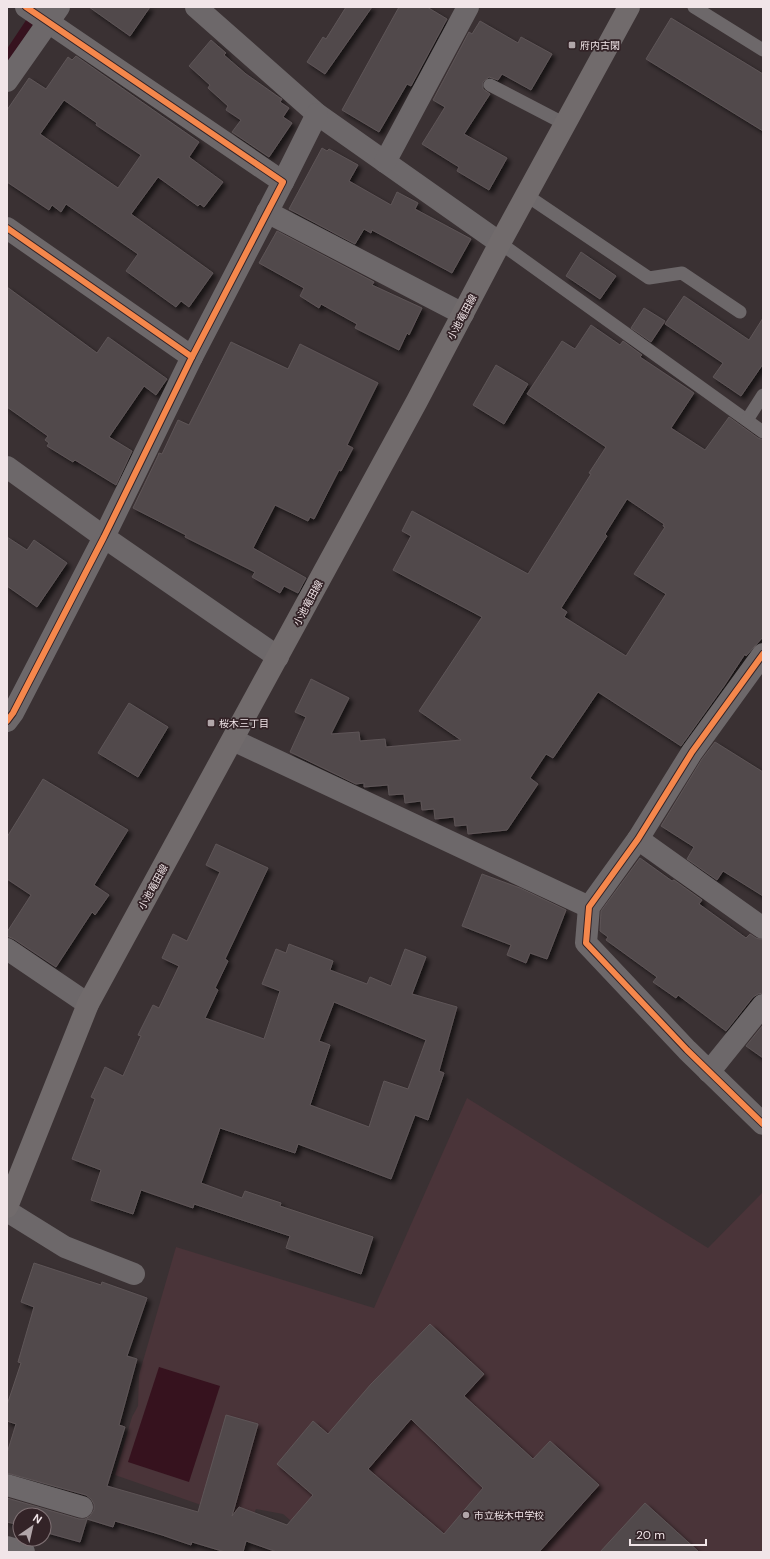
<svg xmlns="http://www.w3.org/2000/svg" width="770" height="1559" font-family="'DM Sans','Noto Sans JP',sans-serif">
<defs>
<filter id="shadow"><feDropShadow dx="3.5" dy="3.5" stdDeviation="2" flood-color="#0009"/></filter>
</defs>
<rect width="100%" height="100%" fill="#3a3133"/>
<path fill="#4a3439" d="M 467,1098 L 708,1248 L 762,1193 L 763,1552 L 327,1552 L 283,1514 L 256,1509 L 250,1522 L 115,1475 L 132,1417 L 138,1406 L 139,1375 L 176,1247 L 374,1308 Z"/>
<path fill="#36121e" d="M 159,1367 L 220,1386 L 189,1482 L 128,1462 Z"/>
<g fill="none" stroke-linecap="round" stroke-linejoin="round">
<path stroke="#36121e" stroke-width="8" d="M 7,56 L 35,14"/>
</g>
<g fill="#514a4c" stroke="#5e5557" fill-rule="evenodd" filter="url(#shadow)">
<path d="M 89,7 L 150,7 L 130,36 Z"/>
<path d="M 346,7 L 372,7 L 325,74 L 307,62 L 323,37 L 326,39 Z"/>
<path d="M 399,7 L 427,7 L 447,19 L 411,86 L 407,84 L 379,132 L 342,110 Z"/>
<path d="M 671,18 L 763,74 L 763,131 L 646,59 Z"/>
<path d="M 480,21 L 518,43 L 521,37 L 552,54 L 531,90 L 502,74 L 498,80 L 489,77 L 483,82 L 483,89 L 490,94 L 464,134 L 507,158 L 489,190 L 457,171 L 459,167 L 422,144 L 445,107 L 433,100 L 469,32 L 472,34 Z"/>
<path d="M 211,40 L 226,53 L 224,55 L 246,74 L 280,98 L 282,99 L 280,102 L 289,108 L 283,117 L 292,123 L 269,157 L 232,132 L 241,120 L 226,110 L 228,106 L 208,88 L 210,85 L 189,66 Z"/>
<path d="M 76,56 L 199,142 L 189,157 L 223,182 L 204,207 L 200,204 L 198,206 L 158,177 L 131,214 L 213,273 L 189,307 L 181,301 L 176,307 L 126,271 L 138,254 L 66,204 L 61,212 L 52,205 L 49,210 L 7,182 L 7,110 L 29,78 L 46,89 L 68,57 L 72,60 ZM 64,100 L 97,123 L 96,125 L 141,155 L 118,188 L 40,134 Z"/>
<path d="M 322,148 L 327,151 L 329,149 L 358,165 L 349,181 L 391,205 L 397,192 L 418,203 L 415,209 L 471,239 L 452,273 L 372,230 L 371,233 L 364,229 L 355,244 L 289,209 Z"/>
<path d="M 277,231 L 374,282 L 372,285 L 422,308 L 409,335 L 407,333 L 399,350 L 355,328 L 357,324 L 321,304 L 319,308 L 300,296 L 304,288 L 259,263 Z"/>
<path d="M 581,252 L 616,276 L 600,299 L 566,276 Z"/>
<path d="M 7,287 L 97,353 L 108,337 L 167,379 L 156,395 L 144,386 L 109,437 L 132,451 L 116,485 L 75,460 L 73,462 L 47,446 L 49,443 L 45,440 L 48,436 L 7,407 Z"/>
<path d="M 684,296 L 749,340 L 763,318 L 763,364 L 741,396 L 713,377 L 723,363 L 665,324 Z"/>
<path d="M 644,308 L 665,321 L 651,342 L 631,328 Z"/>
<path d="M 591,325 L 620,345 L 623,341 L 642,355 L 640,357 L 694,393 L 671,428 L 705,450 L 729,417 L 758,438 L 763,440 L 763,637 L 746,656 L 745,654 L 724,686 L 681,746 L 598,692 L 553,758 L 546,754 L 530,778 L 538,784 L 507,830 L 468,834 L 467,825 L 455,826 L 454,817 L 435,819 L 434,809 L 422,810 L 421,801 L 405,803 L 404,794 L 389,795 L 388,785 L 364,787 L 364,783 L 356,784 L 290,752 L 306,717 L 295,712 L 311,679 L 349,698 L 331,734 L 359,732 L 360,741 L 385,739 L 386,747 L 461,740 L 419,711 L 482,617 L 393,570 L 411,536 L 402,531 L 412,511 L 528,574 L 591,474 L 589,473 L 606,447 L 527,394 L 562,341 L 575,349 ZM 627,499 L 664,524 L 663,526 L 665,527 L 634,574 L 666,594 L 626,656 L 564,617 L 567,612 L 561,608 L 607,536 L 605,534 Z"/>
<path d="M 231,342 L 288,369 L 300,344 L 378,383 L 347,445 L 353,448 L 341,471 L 339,470 L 314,519 L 310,517 L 308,521 L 275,505 L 253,548 L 306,578 L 298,593 L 284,586 L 280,593 L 252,577 L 255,572 L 185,537 L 186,535 L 133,508 L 158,456 L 159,453 L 162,454 L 178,420 L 189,425 Z"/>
<path d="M 496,365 L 528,384 L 504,424 L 473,405 Z"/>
<path d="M 7,537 L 27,550 L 34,540 L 67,563 L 37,607 L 7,586 Z"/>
<path d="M 129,703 L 168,727 L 138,777 L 98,753 Z"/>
<path d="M 715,742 L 763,772 L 763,896 L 723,871 L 717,880 L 687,859 L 694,847 L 661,826 L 702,759 Z"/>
<path d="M 43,779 L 128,830 L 94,885 L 109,895 L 95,915 L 92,912 L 56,967 L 14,939 L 7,936 L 7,932 L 31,895 L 7,879 L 7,837 Z"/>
<path d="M 216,844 L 268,868 L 225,959 L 228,961 L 215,988 L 218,990 L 205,1018 L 264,1039 L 280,991 L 262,984 L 276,949 L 286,953 L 289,944 L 333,961 L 330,970 L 367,984 L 370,977 L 391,986 L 405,949 L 426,957 L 412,994 L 457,1007 L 439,1071 L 444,1073 L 428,1120 L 415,1115 L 391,1179 L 298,1144 L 295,1153 L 220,1128 L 201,1183 L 242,1198 L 245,1191 L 281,1203 L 280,1206 L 373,1237 L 361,1274 L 286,1248 L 290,1236 L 194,1204 L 193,1208 L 141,1190 L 133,1214 L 91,1200 L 101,1170 L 72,1159 L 95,1099 L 91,1097 L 105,1067 L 123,1076 L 141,1036 L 138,1035 L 153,1005 L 159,1008 L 179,966 L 162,958 L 173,934 L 187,941 L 220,872 L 206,865 ZM 334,1002 L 426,1040 L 408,1089 L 384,1081 L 369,1127 L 310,1105 L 330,1045 L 319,1041 Z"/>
<path d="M 640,858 L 672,881 L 674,880 L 702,900 L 699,904 L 746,938 L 750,934 L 756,938 L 763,940 L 763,993 L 758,994 L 753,997 L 726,1031 L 678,995 L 676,998 L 653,982 L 657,977 L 606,940 L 608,937 L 600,931 L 601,911 Z"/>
<path d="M 482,874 L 520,888 L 566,910 L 547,959 L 530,953 L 526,963 L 507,955 L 511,945 L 462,926 Z"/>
<path d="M 763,1025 L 763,1058 L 746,1046 Z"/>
<path d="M 34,1263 L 101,1285 L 102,1282 L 147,1298 L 127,1356 L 137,1359 L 119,1425 L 125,1427 L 107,1486 L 198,1512 L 226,1415 L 258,1424 L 232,1516 L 239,1507 L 287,1525 L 313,1495 L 277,1464 L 313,1421 L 328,1434 L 371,1384 L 430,1324 L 484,1374 L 464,1396 L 533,1459 L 550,1441 L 599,1485 L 539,1552 L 277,1552 L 246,1541 L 243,1552 L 225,1552 L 192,1542 L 191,1545 L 162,1535 L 115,1521 L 113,1527 L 87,1519 L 80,1542 L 44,1532 L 44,1515 L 20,1515 L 20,1525 L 7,1522 L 7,1498 L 79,1519 L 85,1519 L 90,1516 L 94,1510 L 94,1504 L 91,1499 L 86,1495 L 7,1473 L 7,1453 L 16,1424 L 7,1421 L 7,1405 L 21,1363 L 18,1362 L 34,1307 L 21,1302 ZM 411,1419 L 483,1488 L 444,1534 L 368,1469 Z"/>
<path d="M 645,1503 L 699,1552 L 600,1552 Z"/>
</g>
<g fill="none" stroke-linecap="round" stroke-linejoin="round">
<g stroke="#6d686a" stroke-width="13">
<path d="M 694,7 L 763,50"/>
<path d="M 490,85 L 565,124"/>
<path d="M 526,195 L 649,278 L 682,273 L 740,312"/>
<path d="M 500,243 L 763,432"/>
<path d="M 747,420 L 763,395"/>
</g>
<g stroke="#6d686a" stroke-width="22">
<path d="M 26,7 L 283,182 L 192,357"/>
<path d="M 196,7 L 317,114 L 500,243"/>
<path d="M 7,81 L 59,7"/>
<path d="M 385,162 L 468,7"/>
<path d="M 283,182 L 317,114"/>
<path d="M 267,212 L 463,314"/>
<path d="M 7,228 L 192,357 L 104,537 L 13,713 L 7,721"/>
<path d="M 7,467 L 104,537 L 278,657"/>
<path d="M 763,654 L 692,752 L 638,839 L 589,907 L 586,943 L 687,1050 L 763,1124"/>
<path d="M 233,740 L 589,907"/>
<path d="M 638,839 L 763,928"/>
<path d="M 7,949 L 88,1004"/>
<path d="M 709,1072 L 763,1005"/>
<path d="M 7,1211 L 65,1247 L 134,1274"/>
<path d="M 7,1485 L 82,1507"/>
<path d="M 7,1547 L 24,1552"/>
</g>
<path stroke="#716b6c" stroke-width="22" d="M 7,1207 L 88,1004 L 417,401 L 500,243 L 629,7"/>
<g stroke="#332327" stroke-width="8">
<g id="cycleway">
<path d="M 26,7 L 283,182 L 192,357"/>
<path d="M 7,228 L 192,357 L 104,537 L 13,713 L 7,721"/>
<path d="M 763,654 L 692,752 L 638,839 L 589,907 L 586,943 L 687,1050 L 763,1124"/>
</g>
</g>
<use href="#cycleway" stroke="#f5874c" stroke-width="6"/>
</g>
<g fill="#b1a6a9" stroke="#332327" stroke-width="1.5">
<rect x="568" y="41" width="8" height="8" rx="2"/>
<rect x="207" y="719" width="8" height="8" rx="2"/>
<circle cx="466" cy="1515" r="4"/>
</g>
<g text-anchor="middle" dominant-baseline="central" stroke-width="3.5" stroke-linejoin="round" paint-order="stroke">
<g font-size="10" fill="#f1e5e8" stroke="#332327" text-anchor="start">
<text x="580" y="45">府内古閑</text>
<text x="219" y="723">桜木三丁目</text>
<text x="474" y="1515">市立桜木中学校</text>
</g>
<g font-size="10" fill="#f1e5e8" stroke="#332327">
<text transform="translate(462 317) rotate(-62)">小池竜田線</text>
<text transform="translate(308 603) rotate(-62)">小池竜田線</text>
<text transform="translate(153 887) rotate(-61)">小池竜田線</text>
</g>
</g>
<rect width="770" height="1559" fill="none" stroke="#f1e5e8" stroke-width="16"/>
<g transform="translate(32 1527) rotate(34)"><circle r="19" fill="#332327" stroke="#7f7174"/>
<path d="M0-3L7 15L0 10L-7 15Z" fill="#b1a6a9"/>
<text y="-6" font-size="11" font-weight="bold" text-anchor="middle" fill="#f1e5e8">N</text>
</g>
<path d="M630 1539v6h76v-6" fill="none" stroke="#f1e5e8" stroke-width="2"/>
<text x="636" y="1539" font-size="12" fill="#f1e5e8" stroke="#332327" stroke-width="3" paint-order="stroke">20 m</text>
</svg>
